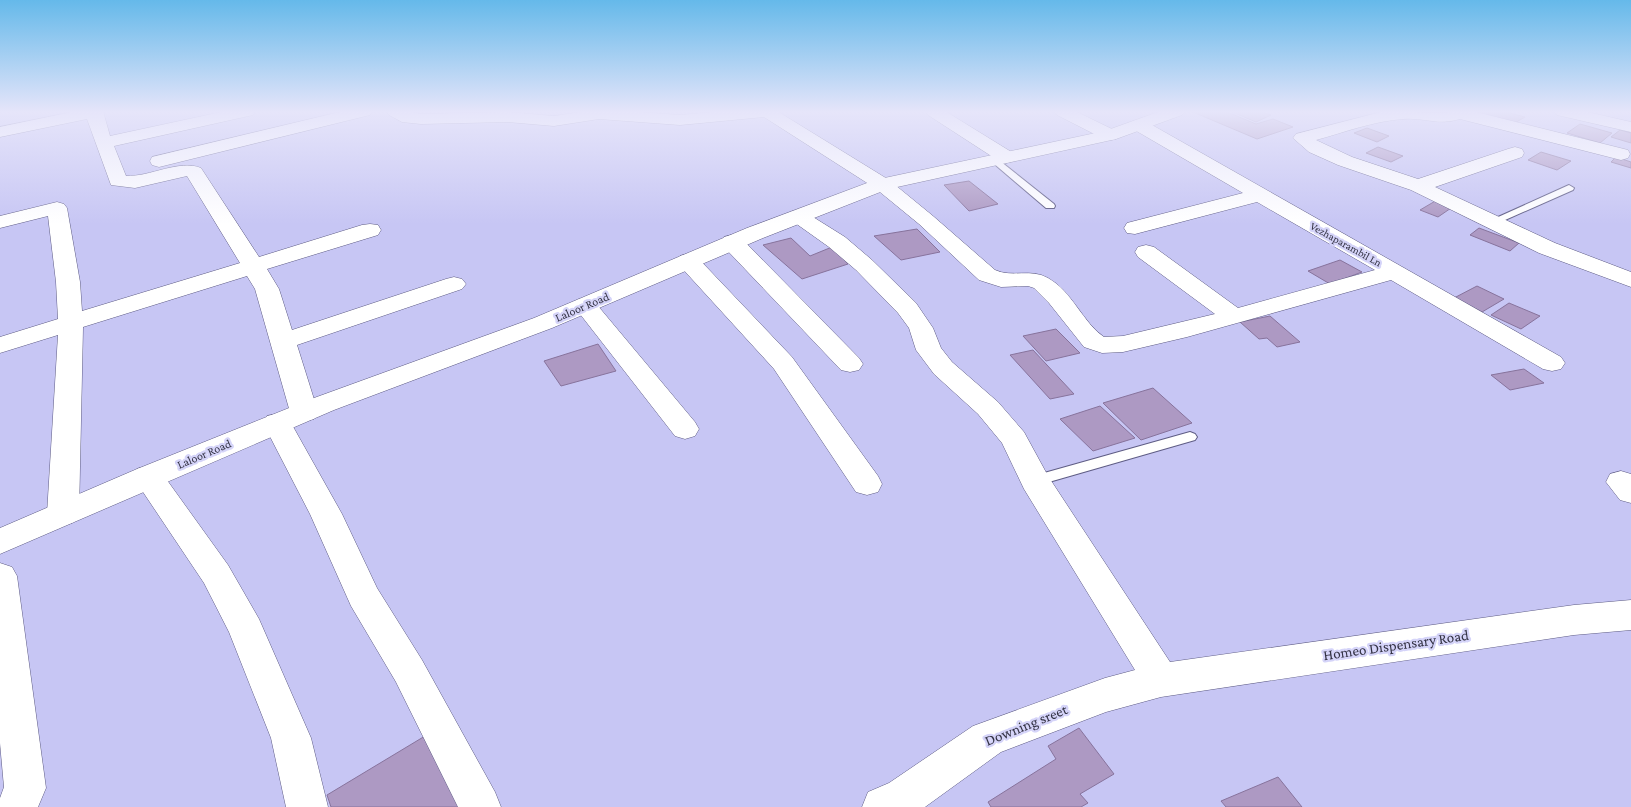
<svg xmlns="http://www.w3.org/2000/svg" width="1631" height="807" font-family="'Crimson Pro',serif">
<rect width="100%" height="100%" fill="#c7c6f4"/>
<g fill="#ad99c3" stroke="#87739c">
<path d="M 1199,111 L 1225,111 L 1256,124 L 1273,119 L 1293,127 L 1257,139 L 1193,112 Z"/>
<path d="M 1230,111 L 1259,111 L 1271,115 L 1256,122 Z"/>
<path d="M 1485,111 L 1502,111 L 1525,117 L 1513,124 L 1479,114 Z"/>
<path d="M 1580,124 L 1612,133 L 1600,143 L 1567,133 Z"/>
<path d="M 1367,128 L 1389,136 L 1377,142 L 1354,133 Z"/>
<path d="M 1620,130 L 1631,133 L 1631,143 L 1611,137 Z"/>
<path d="M 1378,147 L 1403,156 L 1391,162 L 1366,153 Z"/>
<path d="M 1541,152 L 1571,161 L 1557,170 L 1528,160 Z"/>
<path d="M 1616,157 L 1631,162 L 1631,168 L 1611,162 Z"/>
<path d="M 969,181 L 998,204 L 969,211 L 944,185 Z"/>
<path d="M 1437,200 L 1454,206 L 1438,217 L 1420,210 Z"/>
<path d="M 1479,228 L 1519,243 L 1510,251 L 1470,235 Z"/>
<path d="M 917,229 L 940,252 L 901,260 L 874,236 Z"/>
<path d="M 791,238 L 810,256 L 832,247 L 848,264 L 802,279 L 763,245 Z"/>
<path d="M 1340,260 L 1362,272 L 1330,284 L 1308,271 Z"/>
<path d="M 1477,286 L 1504,299 L 1482,312 L 1454,298 Z"/>
<path d="M 1509,303 L 1540,316 L 1521,329 L 1491,315 Z"/>
<path d="M 1270,316 L 1300,342 L 1277,347 L 1267,338 L 1259,339 L 1240,322 Z"/>
<path d="M 1056,329 L 1080,353 L 1046,361 L 1023,336 Z"/>
<path d="M 598,344 L 616,371 L 561,386 L 544,361 Z"/>
<path d="M 1033,350 L 1074,394 L 1050,399 L 1010,355 Z"/>
<path d="M 1524,369 L 1544,383 L 1510,390 L 1491,375 Z"/>
<path d="M 1153,388 L 1192,423 L 1141,440 L 1103,403 Z"/>
<path d="M 1100,406 L 1135,438 L 1093,451 L 1060,419 Z"/>
<path d="M 1079,728 L 1114,774 L 1080,794 L 1088,803 L 1081,807 L 991,807 L 988,802 L 1056,759 L 1048,746 Z"/>
<path d="M 430,733 L 466,807 L 331,807 L 327,795 Z"/>
<path d="M 1278,777 L 1302,807 L 1226,807 L 1221,801 Z"/>
</g>
<g fill="none" stroke-linecap="round" stroke-linejoin="round">
<g stroke="#5e5c84" stroke-width="2">
<g id="lane">
<path d="M 995,157 L 1054,204 L 1055,206 L 1054,208 L 1046,208 L 992,162 L 992,158 Z"/>
<path d="M 1569,185 L 1574,188 L 1573,190 L 1496,224 L 1492,225 L 1487,222 Z"/>
<path d="M 1190,432 L 1195,434 L 1197,437 L 1195,440 L 1035,486 L 1030,485 L 1027,481 L 1030,477 Z"/>
</g>
</g>
<g stroke="#5e5c84" stroke-width="1">
<g id="street">
<path d="M 77,111 L 103,111 L 110,136 L 226,111 L 255,111 L 253,115 L 114,146 L 126,176 C 150,177 179,159 201,168 L 259,257 L 362,225 L 370,224 L 378,225 L 381,230 L 378,235 L 267,269 L 279,289 L 292,330 L 446,279 L 454,277 L 462,279 L 466,284 L 462,289 L 297,345 L 318,412 L 314,419 L 304,421 L 294,419 L 290,412 L 255,289 L 247,276 L 83,327 L 79,514 L 74,522 L 63,526 L 52,522 L 47,514 L 58,335 L 0,353 L 0,337 L 58,319 L 56,282 L 48,216 L 0,228 L 0,216 L 57,202 L 64,204 L 67,208 L 80,282 L 82,311 L 240,263 L 187,176 L 135,188 L 111,185 L 87,119 L 0,137 L 0,127 Z"/>
<path d="M 344,111 L 373,111 L 370,115 L 159,167 L 152,165 L 150,161 L 152,157 Z"/>
<path d="M 386,111 L 407,111 L 421,114 L 507,112 L 554,116 L 588,111 L 623,111 L 680,115 L 726,111 L 777,111 L 889,180 L 933,216 L 995,270 C 1012,278 1031,268 1048,278 C 1072,291 1083,323 1104,337 L 1123,336 L 1215,314 L 1138,257 L 1135,252 L 1138,247 L 1146,245 L 1154,247 L 1238,308 L 1375,270 L 1257,202 L 1135,234 L 1127,233 L 1124,228 L 1127,223 L 1243,193 L 1133,129 L 1130,125 L 1133,121 L 1139,120 L 1145,121 L 1561,357 L 1565,363 L 1561,369 L 1552,371 L 1543,369 L 1391,280 L 1187,337 L 1123,352 L 1102,353 L 1084,347 L 1049,303 L 1034,288 L 1028,286 L 1001,287 L 979,280 L 919,224 L 875,188 L 764,117 L 680,125 L 599,119 L 554,126 L 507,122 L 421,124 L 402,122 L 389,115 Z"/>
<path d="M 925,111 L 945,111 L 1013,153 L 1015,157 L 1013,161 L 1006,163 L 999,161 L 928,115 Z"/>
<path d="M 1054,111 L 1075,111 L 1116,131 L 1119,135 L 1116,139 L 1110,140 L 1104,139 L 1057,115 Z"/>
<path d="M 1385,111 L 1436,113 L 1472,111 L 1628,150 L 1630,154 L 1628,158 L 1621,160 L 1460,119 C 1438,126 1424,117 1403,119 C 1374,121 1345,132 1316,140 L 1352,157 L 1418,179 L 1508,149 L 1515,147 L 1522,149 L 1524,153 L 1522,157 L 1435,187 L 1555,243 L 1631,272 L 1631,287 L 1539,253 L 1411,190 L 1338,165 L 1309,152 L 1293,138 L 1296,134 Z"/>
<path d="M 1554,111 L 1583,111 L 1631,122 L 1631,132 L 1557,115 Z"/>
<path d="M 798,210 L 805,212 L 845,237 L 872,260 L 916,303 L 933,328 L 941,348 L 952,362 L 998,402 L 1024,432 L 1048,476 L 1170,662 L 1574,605 L 1631,600 L 1631,630 L 1574,635 L 1161,697 L 1106,712 L 1001,752 L 925,807 L 862,807 L 868,792 L 889,783 L 973,726 L 1105,678 L 1135,670 L 1024,489 L 1002,443 L 978,414 L 934,374 L 916,350 L 909,328 L 898,313 L 856,270 L 829,247 L 791,220 L 788,216 L 791,212 Z"/>
<path d="M 732,235 L 740,237 L 859,358 L 863,364 L 859,370 L 850,372 L 841,370 L 724,247 L 721,242 L 724,237 Z"/>
<path d="M 688,254 L 696,256 L 792,357 L 878,476 L 882,484 L 878,492 L 867,495 L 856,492 L 774,369 L 680,266 L 677,261 L 680,256 Z"/>
<path d="M 585,298 L 593,300 L 695,422 L 699,429 L 695,436 L 685,439 L 675,436 L 573,305 L 577,300 Z"/>
<path d="M 277,414 L 287,416 L 291,423 L 342,514 L 377,588 L 422,660 L 495,792 L 501,807 L 458,807 L 396,682 L 351,606 L 310,514 L 263,423 L 267,416 Z"/>
<path d="M 148,466 L 159,469 L 228,565 L 259,619 L 311,738 L 328,807 L 286,807 L 271,738 L 229,632 L 204,583 L 133,477 L 137,469 Z"/>
<path d="M 1621,471 L 1631,474 L 1631,503 L 1620,500 L 1606,482 L 1610,474 Z"/>
<path d="M 0,563 L 12,567 L 17,576 L 46,788 L 38,807 L 0,807 L 0,798 L 4,787 L 0,743 Z"/>
</g>
</g>
<g stroke="#5e5c84" stroke-width="1">
<path id="secondary" d="M 1161,111 L 1185,111 L 1182,115 L 1116,139 L 888,189 L 763,238 L 552,328 L 334,410 L 0,554 L 0,528 L 137,469 L 314,398 L 534,318 L 747,228 L 875,180 L 1105,131 Z"/>
</g>
<use href="#lane" fill="#fff" fill-rule="evenodd"/>
<use href="#street" fill="#fff" fill-rule="evenodd"/>
<use href="#secondary" fill="#fff" fill-rule="evenodd"/>
</g>
<linearGradient id="sky" x2="0" y2="1"><stop stop-color="#65b9ea"/><stop offset="0.5" stop-color="#e6e5fa"/><stop offset="1" stop-color="#e6e5fa" stop-opacity="0"/></linearGradient>
<rect width="1631" height="224" fill="url(#sky)"/>
<g text-anchor="middle" dominant-baseline="central" stroke-width="4.5" stroke-linejoin="round" paint-order="stroke">
<g font-size="11" fill="#333244" stroke="#d5d4f9">
<text transform="translate(1346 244) rotate(29)">Vezhaparambil Ln</text>
</g>
<g font-size="12" fill="#333244" stroke="#d5d4f9">
<text transform="translate(582 307) rotate(-23)">Laloor Road</text>
<text transform="translate(204 454) rotate(-23)">Laloor Road</text>
</g>
<g font-size="15" fill="#333244" stroke="#d5d4f9">
<text transform="translate(1396 645) rotate(-8)">Homeo Dispensary Road</text>
<text transform="translate(1026 725) rotate(-22)">Downing sreet</text>
</g>
</g>
</svg>
